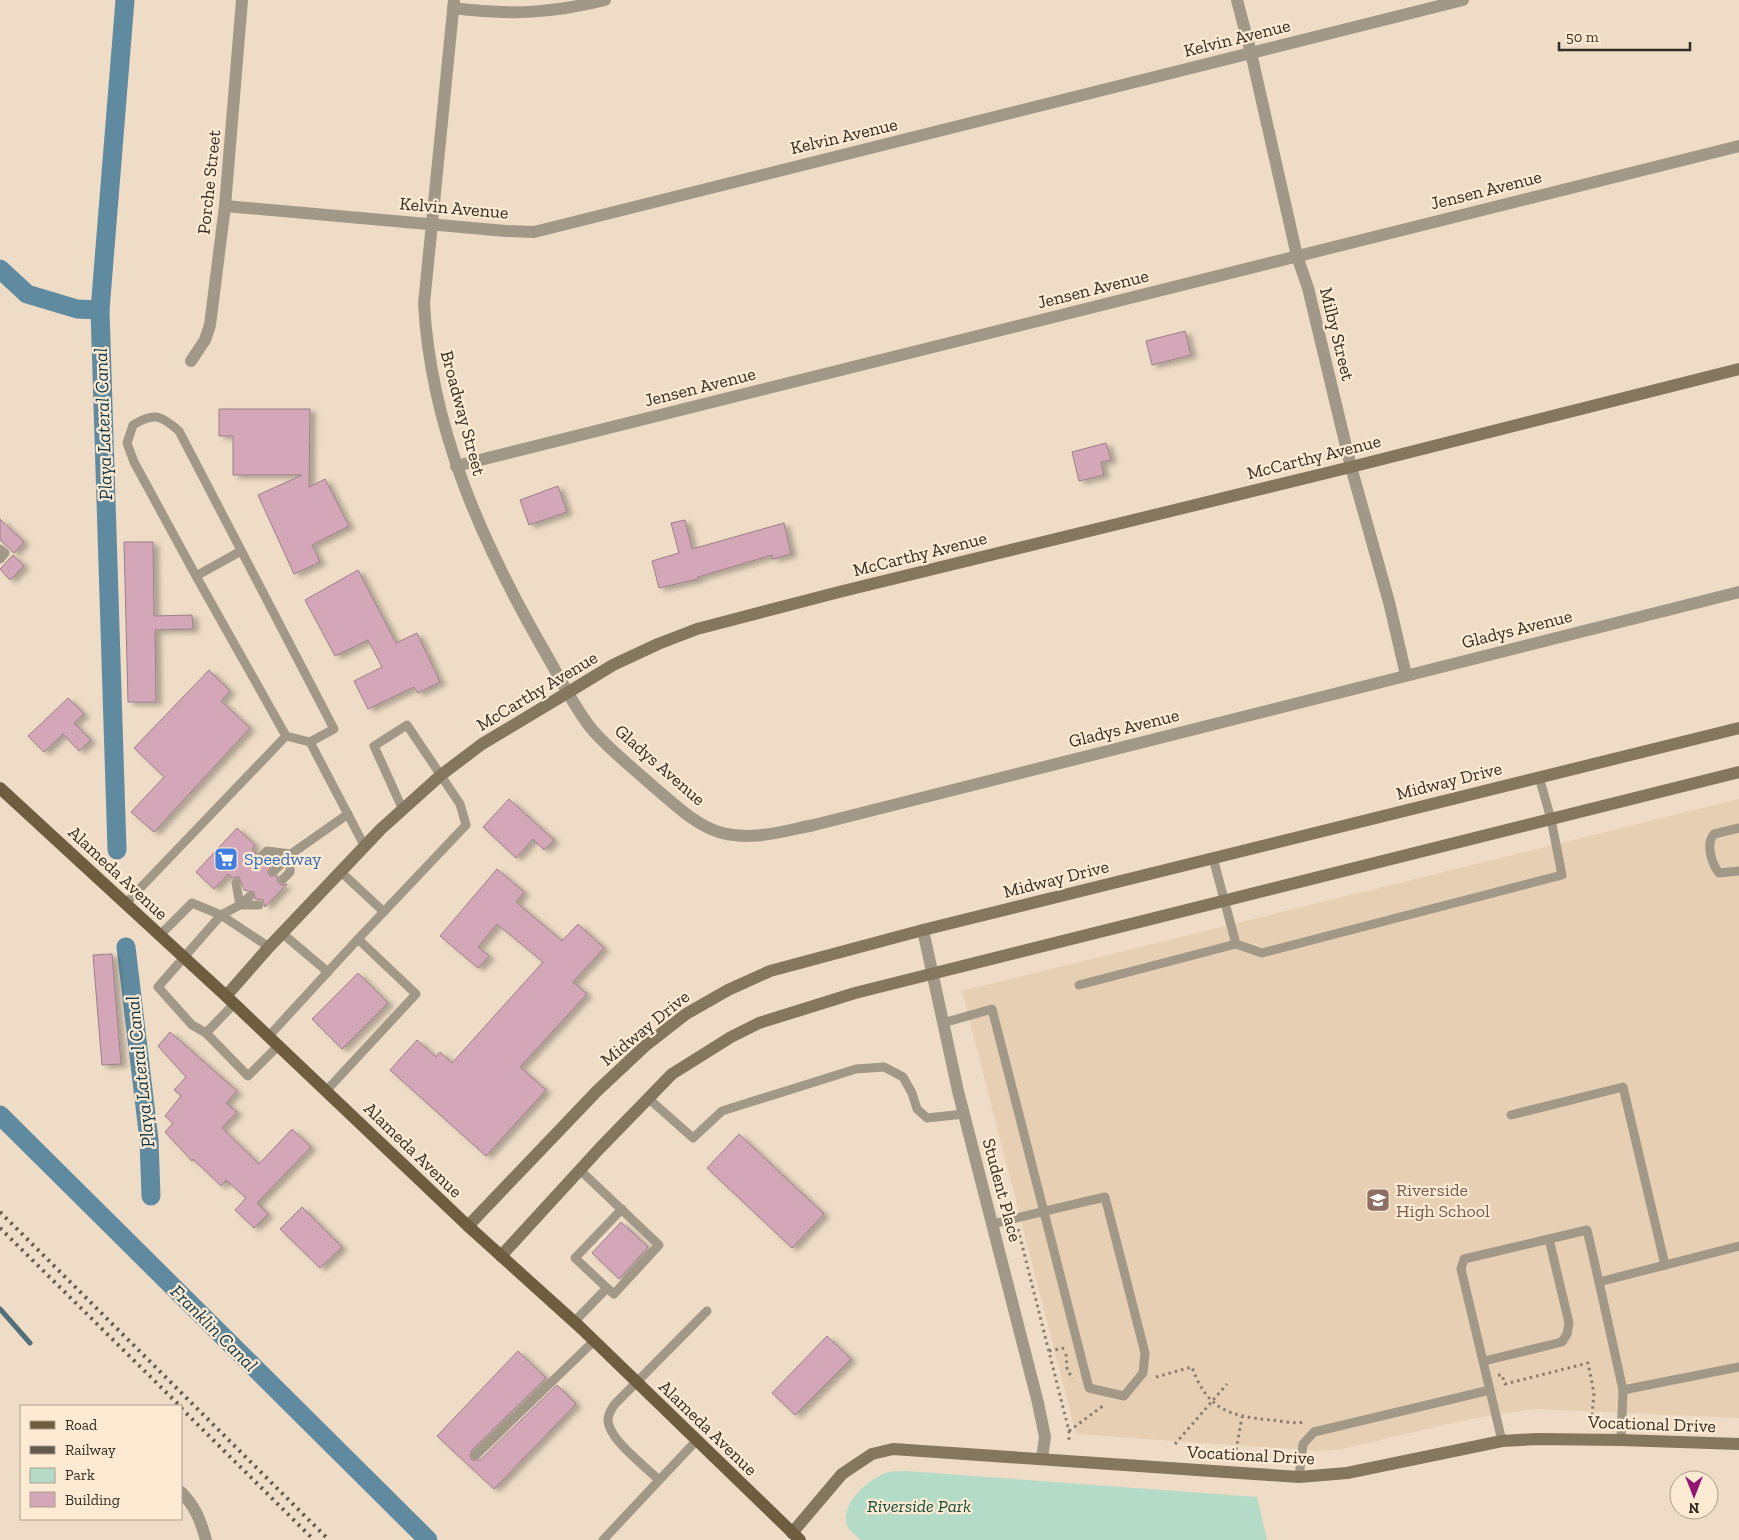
<svg xmlns="http://www.w3.org/2000/svg" width="1739" height="1540" font-family="'Zilla Slab',serif">
<defs>
<filter id="shadow"><feDropShadow dx="5.5" dy="3" stdDeviation="2.5" flood-color="#0004"/></filter>
</defs>
<rect width="100%" height="100%" fill="#eedcc6"/>
<path fill="#e6cfb2" d="M 1739,799 L 1739,1418 L 1534,1409 L 1469,1419 L 1342,1449 L 1319,1451 L 1076,1434 L 962,991 Z"/>
<path fill="#b4dbc7" d="M 906,1471 L 1257,1497 L 1267,1540 L 861,1540 C 857,1537 852,1533 849,1529 C 836,1508 867,1479 886,1473 C 892,1471 900,1471 906,1471 Z"/>
<g fill="none" stroke-linecap="round" stroke-linejoin="round">
<path stroke="#526e7b" stroke-width="5" d="M 0,1309 L 30,1343"/>
<g stroke="#5f8aa0" stroke-width="19">
<path d="M 0,269 L 27,294 L 77,309 L 100,310"/>
<path d="M 117,850 L 100,310 L 125,0"/>
<path d="M 126,947 L 149,1140 L 151,1196"/>
<path d="M 0,1115 L 428,1540"/>
</g>
</g>
<g fill="#d4a7b8" stroke="#9a7f89" filter="url(#shadow)">
<path d="M 1185,331 L 1191,355 L 1152,365 L 1146,341 Z"/>
<path d="M 219,409 L 310,409 L 309,487 L 325,479 L 349,526 L 312,545 L 320,562 L 294,574 L 258,495 L 302,475 L 233,475 L 233,436 L 219,436 Z"/>
<path d="M 1106,443 L 1111,460 L 1101,462 L 1104,475 L 1079,481 L 1072,452 Z"/>
<path d="M 558,486 L 567,512 L 529,525 L 520,500 Z"/>
<path d="M 0,519 L 24,542 L 14,553 L 0,540 Z"/>
<path d="M 685,520 L 692,549 L 784,523 L 791,554 L 773,559 L 772,555 L 698,577 L 698,579 L 659,588 L 652,561 L 679,553 L 671,523 Z"/>
<path d="M 124,542 L 153,542 L 154,616 L 192,615 L 193,629 L 155,630 L 156,702 L 128,702 Z"/>
<path d="M 13,555 L 24,566 L 10,580 L 0,569 Z"/>
<path d="M 358,570 L 396,643 L 417,633 L 440,682 L 418,693 L 414,687 L 368,709 L 354,681 L 382,667 L 368,640 L 335,656 L 305,600 Z"/>
<path d="M 209,670 L 230,691 L 221,701 L 250,728 L 154,832 L 131,812 L 164,777 L 134,748 Z"/>
<path d="M 68,698 L 84,714 L 74,723 L 91,740 L 79,751 L 63,734 L 44,752 L 28,736 Z"/>
<path d="M 509,799 L 554,840 L 544,850 L 533,839 L 516,858 L 483,827 Z"/>
<path d="M 237,828 L 255,845 L 252,849 L 256,853 L 254,857 L 255,862 L 261,864 L 265,862 L 270,867 L 268,872 L 270,876 L 278,876 L 277,881 L 281,885 L 287,884 L 265,907 L 263,900 L 255,899 L 254,892 L 244,890 L 239,877 L 232,878 L 228,874 L 214,889 L 196,872 Z"/>
<path d="M 497,869 L 524,892 L 516,902 L 562,941 L 578,924 L 604,948 L 573,982 L 587,994 L 520,1067 L 546,1090 L 486,1156 L 390,1070 L 417,1040 L 436,1057 L 440,1052 L 452,1063 L 543,962 L 497,924 L 478,947 L 489,956 L 478,968 L 440,936 Z"/>
<path d="M 112,954 L 121,1064 L 102,1065 L 93,955 Z"/>
<path d="M 358,973 L 388,1003 L 342,1049 L 312,1019 Z"/>
<path d="M 170,1032 L 237,1091 L 226,1103 L 237,1112 L 222,1128 L 259,1164 L 292,1129 L 311,1147 L 257,1203 L 268,1214 L 254,1228 L 235,1210 L 246,1198 L 226,1180 L 221,1186 L 193,1159 L 192,1161 L 165,1132 L 173,1123 L 165,1116 L 181,1096 L 174,1090 L 186,1077 L 158,1046 Z"/>
<path d="M 739,1134 L 824,1214 L 792,1248 L 707,1168 Z"/>
<path d="M 302,1207 L 342,1247 L 320,1268 L 280,1229 Z"/>
<path d="M 621,1222 L 648,1247 L 619,1279 L 592,1253 Z"/>
<path d="M 827,1336 L 851,1359 L 795,1415 L 772,1393 Z"/>
<path d="M 518,1351 L 546,1378 L 472,1450 L 470,1456 L 472,1460 L 480,1460 L 557,1385 L 576,1404 L 494,1489 L 437,1436 Z"/>
</g>
<g fill="none" stroke-linecap="round" stroke-linejoin="round">
<g stroke="#887c6e" stroke-width="3" stroke-dasharray="2.5 4" stroke-linecap="butt">
<path d="M 1018,1229 L 1069,1431 L 1069,1440"/>
<path d="M 1049,1351 L 1065,1348"/>
<path d="M 1066,1354 L 1067,1368 L 1072,1379"/>
<path d="M 1498,1375 L 1502,1375 L 1505,1384 L 1588,1363 L 1594,1393 L 1592,1416"/>
<path d="M 1156,1377 L 1192,1367 C 1207,1409 1228,1416 1271,1420 C 1282,1421 1294,1424 1305,1422"/>
<path d="M 1069,1431 L 1104,1405"/>
<path d="M 1175,1444 L 1227,1384"/>
<path d="M 1236,1450 L 1242,1417"/>
</g>
<g stroke="#a29888" stroke-width="9">
<path d="M 0,549 L 5,553 L 0,559"/>
<path d="M 196,576 L 241,551"/>
<path d="M 310,742 L 286,736 L 196,576 L 134,462 L 127,443 L 133,425 C 154,412 161,415 179,431 L 334,729 L 310,742 L 365,847"/>
<path d="M 1739,828 L 1714,834 C 1705,844 1712,864 1719,873 L 1739,871"/>
<path d="M 260,858 L 267,851 L 291,854 L 290,872 L 283,879"/>
<path d="M 1213,858 L 1236,944 L 1262,953 L 1562,875 L 1551,819 L 1539,777"/>
<path d="M 274,871 L 291,854 L 348,814"/>
<path d="M 341,872 L 384,912"/>
<path d="M 236,883 L 240,905 L 259,905"/>
<path d="M 126,903 L 286,736"/>
<path d="M 283,934 L 328,972"/>
<path d="M 160,935 L 192,903 L 221,915 L 269,947"/>
<path d="M 358,939 L 466,825 L 460,804 L 407,725 L 374,746 L 403,810"/>
<path d="M 1079,985 L 1236,944"/>
<path d="M 234,1004 L 206,1033 L 248,1076 L 278,1046"/>
<path d="M 943,1023 L 992,1009 L 1089,1388 L 1124,1396 L 1143,1373 L 1145,1353 L 1105,1197 C 1067,1206 1030,1214 993,1224"/>
<path d="M 206,1033 L 192,1025 L 158,987 L 221,915 L 240,905 L 250,896"/>
<path d="M 268,1037 L 358,939 L 416,994 L 326,1091"/>
<path d="M 648,1098 L 693,1138 L 722,1111 L 856,1069 L 884,1067 L 903,1077 L 912,1093 L 917,1109 L 927,1118 L 964,1114"/>
<path d="M 1511,1115 L 1623,1087 L 1665,1265"/>
<path d="M 580,1170 L 659,1245 L 614,1294 L 607,1288"/>
<path d="M 574,1322 L 607,1288 L 575,1258 L 622,1209"/>
<path d="M 1484,1361 L 1562,1342 L 1567,1334 L 1569,1323 L 1549,1239"/>
<path d="M 1623,1390 L 1739,1367"/>
<path d="M 1621,1440 L 1623,1390 L 1599,1282 L 1739,1246"/>
<path d="M 1502,1441 L 1461,1269 L 1464,1259 L 1587,1230 L 1599,1282"/>
<path d="M 476,1455 L 594,1341"/>
<path d="M 1299,1477 L 1303,1444 L 1314,1432 L 1490,1390"/>
<path d="M 659,1480 C 646,1467 608,1439 608,1420 C 608,1414 611,1410 614,1405 L 707,1311"/>
<path d="M 603,1540 L 696,1441"/>
</g>
<g stroke="#a29888" stroke-width="12">
<path d="M 454,0 L 424,304 C 431,428 481,540 542,647 C 558,674 571,702 590,727 C 608,749 633,768 654,787 C 673,803 696,826 722,833 C 754,841 783,831 814,825 L 1739,592"/>
<path d="M 1237,0 L 1251,53 L 1297,256 L 1308,288 L 1351,467 L 1389,602 L 1406,675"/>
<path d="M 453,8 C 509,15 549,14 605,0"/>
<path d="M 225,206 L 506,231 L 534,232 L 1463,0"/>
<path d="M 191,361 L 205,340 L 210,325 L 225,206 L 242,0"/>
<path d="M 456,466 L 1739,146"/>
<path d="M 923,930 L 958,1091 L 1038,1403 L 1045,1437 L 1042,1458"/>
<path d="M 181,1492 C 195,1506 201,1521 206,1540"/>
</g>
<g stroke="#85765e" stroke-width="12">
<path d="M 226,996 L 269,947 L 381,829 L 441,775 L 482,744 L 567,693 L 613,665 L 658,644 L 697,629 L 839,592 L 1351,467 L 1739,369"/>
<path d="M 468,1226 L 597,1091 L 645,1046 L 686,1014 L 728,990 L 770,971 L 923,930 L 1739,728"/>
<path d="M 501,1256 L 600,1148 L 672,1074 L 731,1037 L 759,1023 L 855,993 L 1739,772"/>
<path d="M 792,1533 L 842,1474 L 872,1454 L 893,1449 L 1299,1477 L 1347,1473 L 1502,1441 L 1537,1439 L 1621,1440 L 1739,1444"/>
</g>
<path stroke="#6f5d40" stroke-width="12" d="M 0,788 L 226,996 L 468,1226 L 581,1328 L 800,1540"/>
<g stroke="#635a4e" stroke-width="4" stroke-dasharray="2.5 5" stroke-linecap="butt">
<path d="M 0,1212 L 329,1540"/>
<path d="M 0,1228 L 180,1406"/>
<path d="M 181,1408 L 314,1540"/>
</g>
</g>
<defs>
<g id="supermarket-square" transform="scale(1.25)"><rect x="-9" y="-9" width="18" height="18" rx="4" fill="#3f7fe0" stroke="#fcead3"/><path d="M-6-5.5h2.5l.6 2H6L4.5 2H-2.5L-4.4-4H-6ZM-1.5 3.2a1.3 1.3 0 1 0 .1 0ZM3 3.2a1.3 1.3 0 1 0 .1 0Z" fill="#fff"/></g>
<g id="school-square" transform="scale(1.25)"><rect x="-9" y="-9" width="18" height="18" rx="4" fill="#8d6e63" stroke="#fcead3"/><path d="M0-5L7-2L0 1L-7-2ZM-4 1L0 2.5L4 1V4Q0 6-4 4Z" fill="#fff"/></g>
</defs>
<g fill-rule="evenodd">
<use href="#supermarket-square" x="226" y="859"/>
<use href="#school-square" x="1378" y="1200"/>
</g>
<g text-anchor="middle" dominant-baseline="central" stroke-width="4.5" stroke-linejoin="round" paint-order="stroke">
<g font-size="18" fill="#332d24" stroke="#fcead3">
<text transform="translate(1237 38) rotate(-14)">Kelvin Avenue</text>
<text transform="translate(844 136) rotate(-13)">Kelvin Avenue</text>
<text transform="translate(209 182) rotate(-84)">Porche Street</text>
<text transform="translate(1486 190) rotate(-14)">Jensen Avenue</text>
<text transform="translate(454 208) rotate(5)">Kelvin Avenue</text>
<text transform="translate(1093 289) rotate(-14)">Jensen Avenue</text>
<text transform="translate(1337 334) rotate(76)">Milby Street</text>
<text transform="translate(700 387) rotate(-14)">Jensen Avenue</text>
<text transform="translate(463 413) rotate(75)">Broadway Street</text>
<text transform="translate(1314 457) rotate(-14)">McCarthy Avenue</text>
<text transform="translate(920 554) rotate(-14)">McCarthy Avenue</text>
<text transform="translate(1517 629) rotate(-14)">Gladys Avenue</text>
<text transform="translate(537 691) rotate(-31)">McCarthy Avenue</text>
<text transform="translate(1124 728) rotate(-14)">Gladys Avenue</text>
<text transform="translate(660 765) rotate(41)">Gladys Avenue</text>
<text transform="translate(1449 781) rotate(-14)">Midway Drive</text>
<text transform="translate(118 873) rotate(43)">Alameda Avenue</text>
<text transform="translate(1056 879) rotate(-14)">Midway Drive</text>
<text transform="translate(645 1028) rotate(-39)">Midway Drive</text>
<text transform="translate(413 1150) rotate(44)">Alameda Avenue</text>
<text transform="translate(1002 1190) rotate(75)">Student Place</text>
<text transform="translate(1652 1424) rotate(2)">Vocational Drive</text>
<text transform="translate(708 1428) rotate(44)">Alameda Avenue</text>
<text transform="translate(1251 1455) rotate(3)">Vocational Drive</text>
</g>
<g font-size="18" fill="#366cbe" stroke="#fcead3" text-anchor="start">
<text x="244" y="859">Speedway</text>
</g>
<g font-size="18" fill="#785e54" stroke="#fcead3" text-anchor="start">
<text x="1396" y="1190">Riverside<tspan x="1396" dy="21">High School</tspan></text>
</g>
<g font-size="18" font-style="italic" fill="#144d37" stroke="#fcead3">
<text x="919" y="1506">Riverside Park</text>
</g>
<g font-size="19" font-style="italic" fill="#0f3647" stroke="#fcead3">
<text transform="translate(103 424) rotate(-92)">Playa Lateral Canal</text>
<text transform="translate(140 1072) rotate(-96)">Playa Lateral Canal</text>
<text transform="translate(214 1328) rotate(45)">Franklin Canal</text>
</g>
</g>
<rect x="20" y="1405" width="162" height="115" fill="#fcead3" stroke="#ac9e8d"/>
<rect x="30" y="1421" width="25" height="8" fill="#6f5d40" stroke="#ac9e8d"/>
<text x="65" y="1430" font-size="15" fill="#332d24">Road</text>
<rect x="30" y="1446" width="25" height="8" fill="#635a4e" stroke="#ac9e8d"/>
<text x="65" y="1455" font-size="15" fill="#332d24">Railway</text>
<rect x="30" y="1468" width="25" height="15" fill="#b4dbc7" stroke="#ac9e8d"/>
<text x="65" y="1480" font-size="15" fill="#332d24">Park</text>
<rect x="30" y="1492" width="25" height="15" fill="#d4a7b8" stroke="#ac9e8d"/>
<text x="65" y="1505" font-size="15" fill="#332d24">Building</text>
<g transform="translate(1694 1495) rotate(180)"><circle r="24" fill="#fcead3" stroke="#ac9e8d"/>
<path d="M0-4L9 19L0 12L-9 19Z" fill="#921672"/>
<text y="-8" font-size="14" font-weight="bold" text-anchor="middle" fill="#332d24">N</text>
</g>
<path d="M1559 42v8h131v-8" fill="none" stroke="#332d24" stroke-width="2.5"/>
<text x="1566" y="42" font-size="15" fill="#332d24" stroke="#fcead3" stroke-width="4" paint-order="stroke">50 m</text>
</svg>
